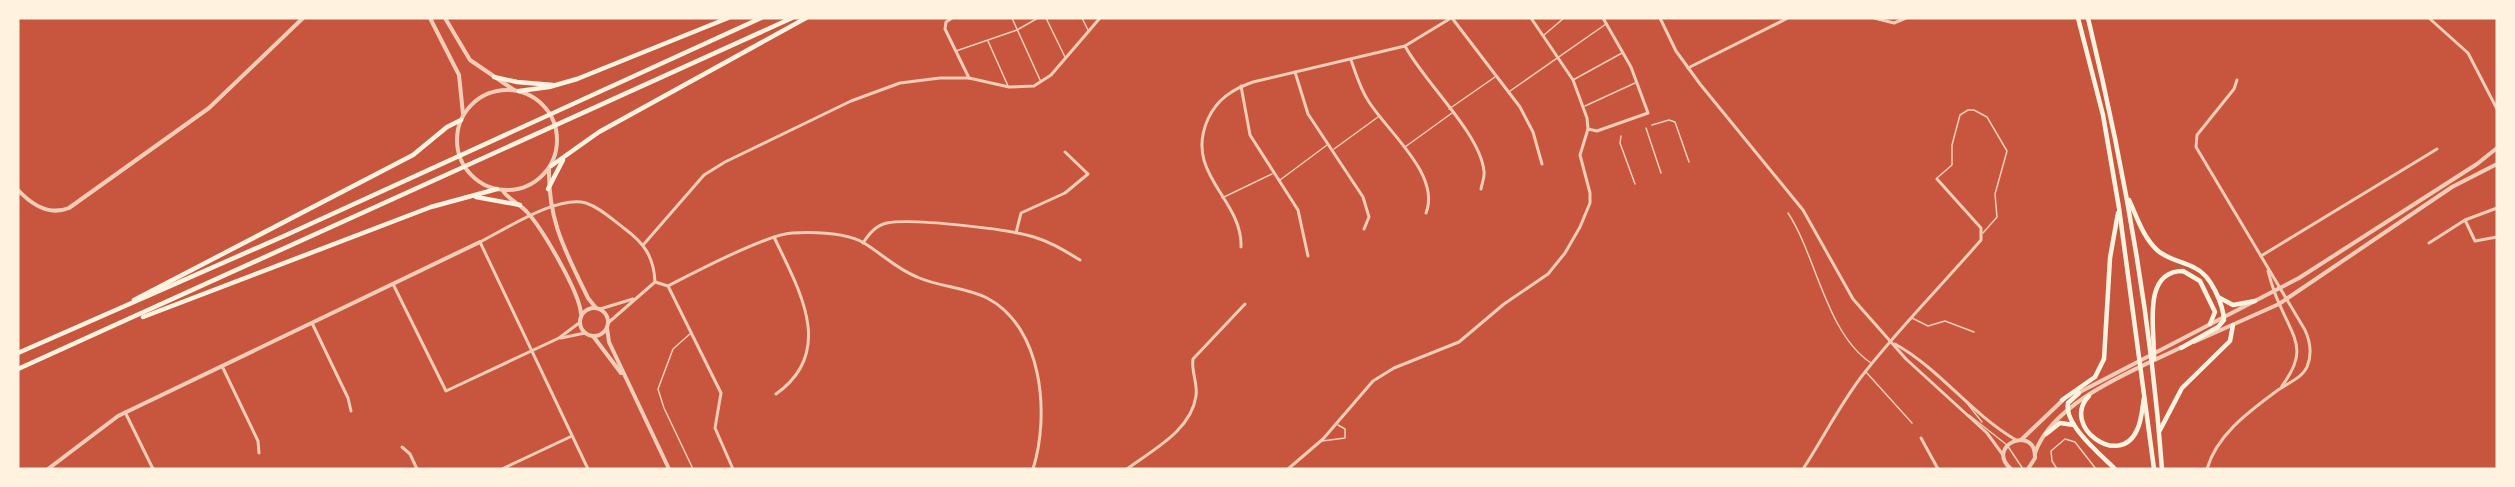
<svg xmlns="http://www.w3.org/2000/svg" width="2515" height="487" font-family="'Exo 2',sans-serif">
<rect width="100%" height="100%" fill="#c8553d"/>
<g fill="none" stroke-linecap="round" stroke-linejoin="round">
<g stroke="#f1ccb7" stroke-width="1.5">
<path d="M 1012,18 L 1041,82"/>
<path d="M 1046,18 L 1065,57"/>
<path d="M 1082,18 L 1088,30"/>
<path d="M 1544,35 L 1564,18"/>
<path d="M 988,41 L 1008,86"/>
<path d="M 956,51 L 1017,30 L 1038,18"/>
<path d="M 1573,80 L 1622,53"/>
<path d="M 1510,91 L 1606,24"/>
<path d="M 1585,106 L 1635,83"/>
<path d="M 1449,109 L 1495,77"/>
<path d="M 1652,125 L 1669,120 L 1675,122 L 1689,162"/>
<path d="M 1646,128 L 1661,173"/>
<path d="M 1621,136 L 1620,143 L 1635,184"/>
<path d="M 1405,147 L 1452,113"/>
<path d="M 1334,149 L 1378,117"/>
<path d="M 1937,178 L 1952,165 L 1952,145 L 1960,115 L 1968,110 L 1974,110 L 1987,117 L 2007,151 L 1995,194 L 1997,217 L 1983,233"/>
<path d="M 1280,180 L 1327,145"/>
<path d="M 1222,198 L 1272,174"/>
<path d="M 1788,213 C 1816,255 1826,333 1871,363"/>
<path d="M 1912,318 L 1928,326 L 1945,321 L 1974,332"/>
<path d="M 691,333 L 673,349 L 658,389 L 664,408 L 693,469"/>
<path d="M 1866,372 L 1912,423"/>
<path d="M 1966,402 L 1982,422"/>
<path d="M 1969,415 L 2007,445 L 2023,469"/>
<path d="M 1322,441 L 1345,438 L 1345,429 L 1338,425"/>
<path d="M 2057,469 L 2052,461 L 2051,451 L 2065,439 L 2075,442 L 2096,469"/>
</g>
<g stroke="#f1ccb7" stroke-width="3">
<path d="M 952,18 L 946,22 L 945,29 L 969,78"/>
<path d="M 1452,18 L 1520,107 L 1533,132 L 1542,164"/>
<path d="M 1660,18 L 1676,51 L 1700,84 L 1803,210 L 1853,299 L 1906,359 L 1987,433 L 2003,455"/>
<path d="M 1874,18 L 1894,23 L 1906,18"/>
<path d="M 2429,18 L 2468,53 L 2497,109"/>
<path d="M 1405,46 C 1424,82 1480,133 1484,171 C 1485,176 1482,183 1481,189"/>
<path d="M 1351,60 C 1356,74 1360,89 1369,102 C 1388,132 1441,175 1426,213"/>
<path d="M 1688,68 L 1788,18"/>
<path d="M 1295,72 L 1308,114 L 1363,197 L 1369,217 L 1364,229"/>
<path d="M 1241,86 L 1250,135 L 1298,210 L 1308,256"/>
<path d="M 1588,129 L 1597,131 L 1648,113 L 1631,67 L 1603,18"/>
<path d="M 2465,220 L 2475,241 L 2497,237"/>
<path d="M 1016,233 L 1021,213 L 1065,193 L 1088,174 L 1065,152"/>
<path d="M 774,237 C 798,288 837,351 776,394"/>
<path d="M 863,243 C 869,234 876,225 887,223 C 912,218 1009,229 1034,237 C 1051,242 1065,251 1080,260"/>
<path d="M 2429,243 L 2465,220 L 2497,208"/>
<path d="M 644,244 L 704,175 L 725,162 L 851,101 L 900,83 L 940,78 L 969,78 L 1009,87 L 1034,86 L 1051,75 L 1100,18"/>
<path d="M 1241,247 C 1243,199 1183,174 1208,119 C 1217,99 1233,89 1253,82 L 1405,46 L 1451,18"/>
<path d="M 2261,256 L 2437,149"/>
<path d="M 2268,271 C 2271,282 2274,293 2279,303 C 2294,339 2309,350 2282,386"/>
<path d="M 655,282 L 668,286 C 693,273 767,234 792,233 C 813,232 845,232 864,243 C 882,254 897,269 917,277 C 939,287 965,287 987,298 C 1043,327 1050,415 1033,469"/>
<path d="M 393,284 L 446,391 L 559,338 L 579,323"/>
<path d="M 668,286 L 721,393 L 715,428 L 733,469"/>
<path d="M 600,309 L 633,299"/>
<path d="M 312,323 L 348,398 L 351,411"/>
<path d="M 608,323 L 655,282"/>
<path d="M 561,338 L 585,333"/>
<path d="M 1895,344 C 1940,369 1971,414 2016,440"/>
<path d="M 222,366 L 258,441 L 259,453"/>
<path d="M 125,412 L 153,469"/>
<path d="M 1921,438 L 1938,469"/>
<path d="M 402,447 L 410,454 L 417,469"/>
<path d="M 502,469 L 572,436"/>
<path d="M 588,469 L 480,242 C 506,229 557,195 586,203 C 601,208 613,220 625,229 C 644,243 654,257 655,282"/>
<path d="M 1127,469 C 1152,450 1191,431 1196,396 C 1198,384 1191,371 1193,359 L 1245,304"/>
<path d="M 1288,469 L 1323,439 L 1373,381 L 1394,368 L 1459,342 L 1504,304 L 1548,274 L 1565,253 L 1580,227 L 1590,203 L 1590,193 L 1580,155 L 1588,129 L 1587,118 L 1573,80 L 1531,18"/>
<path d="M 1803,469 C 1824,437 1841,402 1865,372 C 1901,326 1943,284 1981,240 L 1981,228 L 1937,179"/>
<path d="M 2207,469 C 2217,434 2250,411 2278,390 C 2288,383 2302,378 2307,367 C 2312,355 2310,341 2305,330 L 2196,147 L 2197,135 L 2234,89 L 2237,80"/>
</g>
<g stroke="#f1ccb7" stroke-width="4">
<path d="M 430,18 L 459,75 L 463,114"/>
<path d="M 445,18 L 470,60 L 514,90"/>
<circle cx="507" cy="140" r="50"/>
<path d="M 549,169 C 548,222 566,252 588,298 L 596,308"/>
<path d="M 18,190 C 31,204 49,216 69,208 L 209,108 L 303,18"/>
<path d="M 503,191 C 509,200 520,204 527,212 C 542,228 580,293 581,314"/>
<circle cx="594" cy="322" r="14"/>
<path d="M 607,328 L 609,342 L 669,469"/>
<path d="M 593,336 L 621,373"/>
<path d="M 2194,342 L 2279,304 L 2452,187 L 2497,164"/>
<path d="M 2076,394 L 2299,278 L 2477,164 L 2497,148"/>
<path d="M 2021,440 L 2064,399"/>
<path d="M 2035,453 C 2053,401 2135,370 2182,347"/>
<path d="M 48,469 L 118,416 L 480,242"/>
<path d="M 2011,469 C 1984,446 2036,423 2035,458 L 2028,469"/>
</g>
<g stroke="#fff3e0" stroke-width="4.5">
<path d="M 494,77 L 517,82 L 553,85"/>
<path d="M 519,91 L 549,87 L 577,79 L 728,18"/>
<path d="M 551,166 L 599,132 L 806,18"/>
<path d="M 548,189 L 563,160"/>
<path d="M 476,197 L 520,205"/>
<path d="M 134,300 L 413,155 L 447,127 L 461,120"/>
<path d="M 143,317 L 431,207 L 497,189"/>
<path d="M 18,353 L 284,236 L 761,18"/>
<path d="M 18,369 L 792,18"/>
</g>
<g stroke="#fff3e0" stroke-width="4.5">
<path d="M 2078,18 L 2103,115 L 2119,208 L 2154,469"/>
<path d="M 2088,18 C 2124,166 2151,317 2162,469"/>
<path d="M 2129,200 C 2137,217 2143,237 2157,250 C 2168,260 2182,261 2195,268 C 2211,275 2223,304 2224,320 L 2218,327 L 2181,348"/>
<path d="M 2218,297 L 2233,305 L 2255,301"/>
<path d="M 2154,359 C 2155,331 2141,271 2183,271 L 2200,281 L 2215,312 L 2210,324"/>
<path d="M 2079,393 L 2068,403 C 2064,425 2100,454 2115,469"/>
<path d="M 2089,396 C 2060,425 2119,470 2137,430 C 2142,420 2142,408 2144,398"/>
<path d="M 2062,400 L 2095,377 L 2104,359 L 2110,258 L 2118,213"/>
<path d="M 2160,430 L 2182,388 L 2230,341 L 2233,325"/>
<path d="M 2046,434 L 2060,423 L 2074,425"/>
</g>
</g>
<rect width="2515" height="487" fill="none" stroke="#fff3e0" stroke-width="39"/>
</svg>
